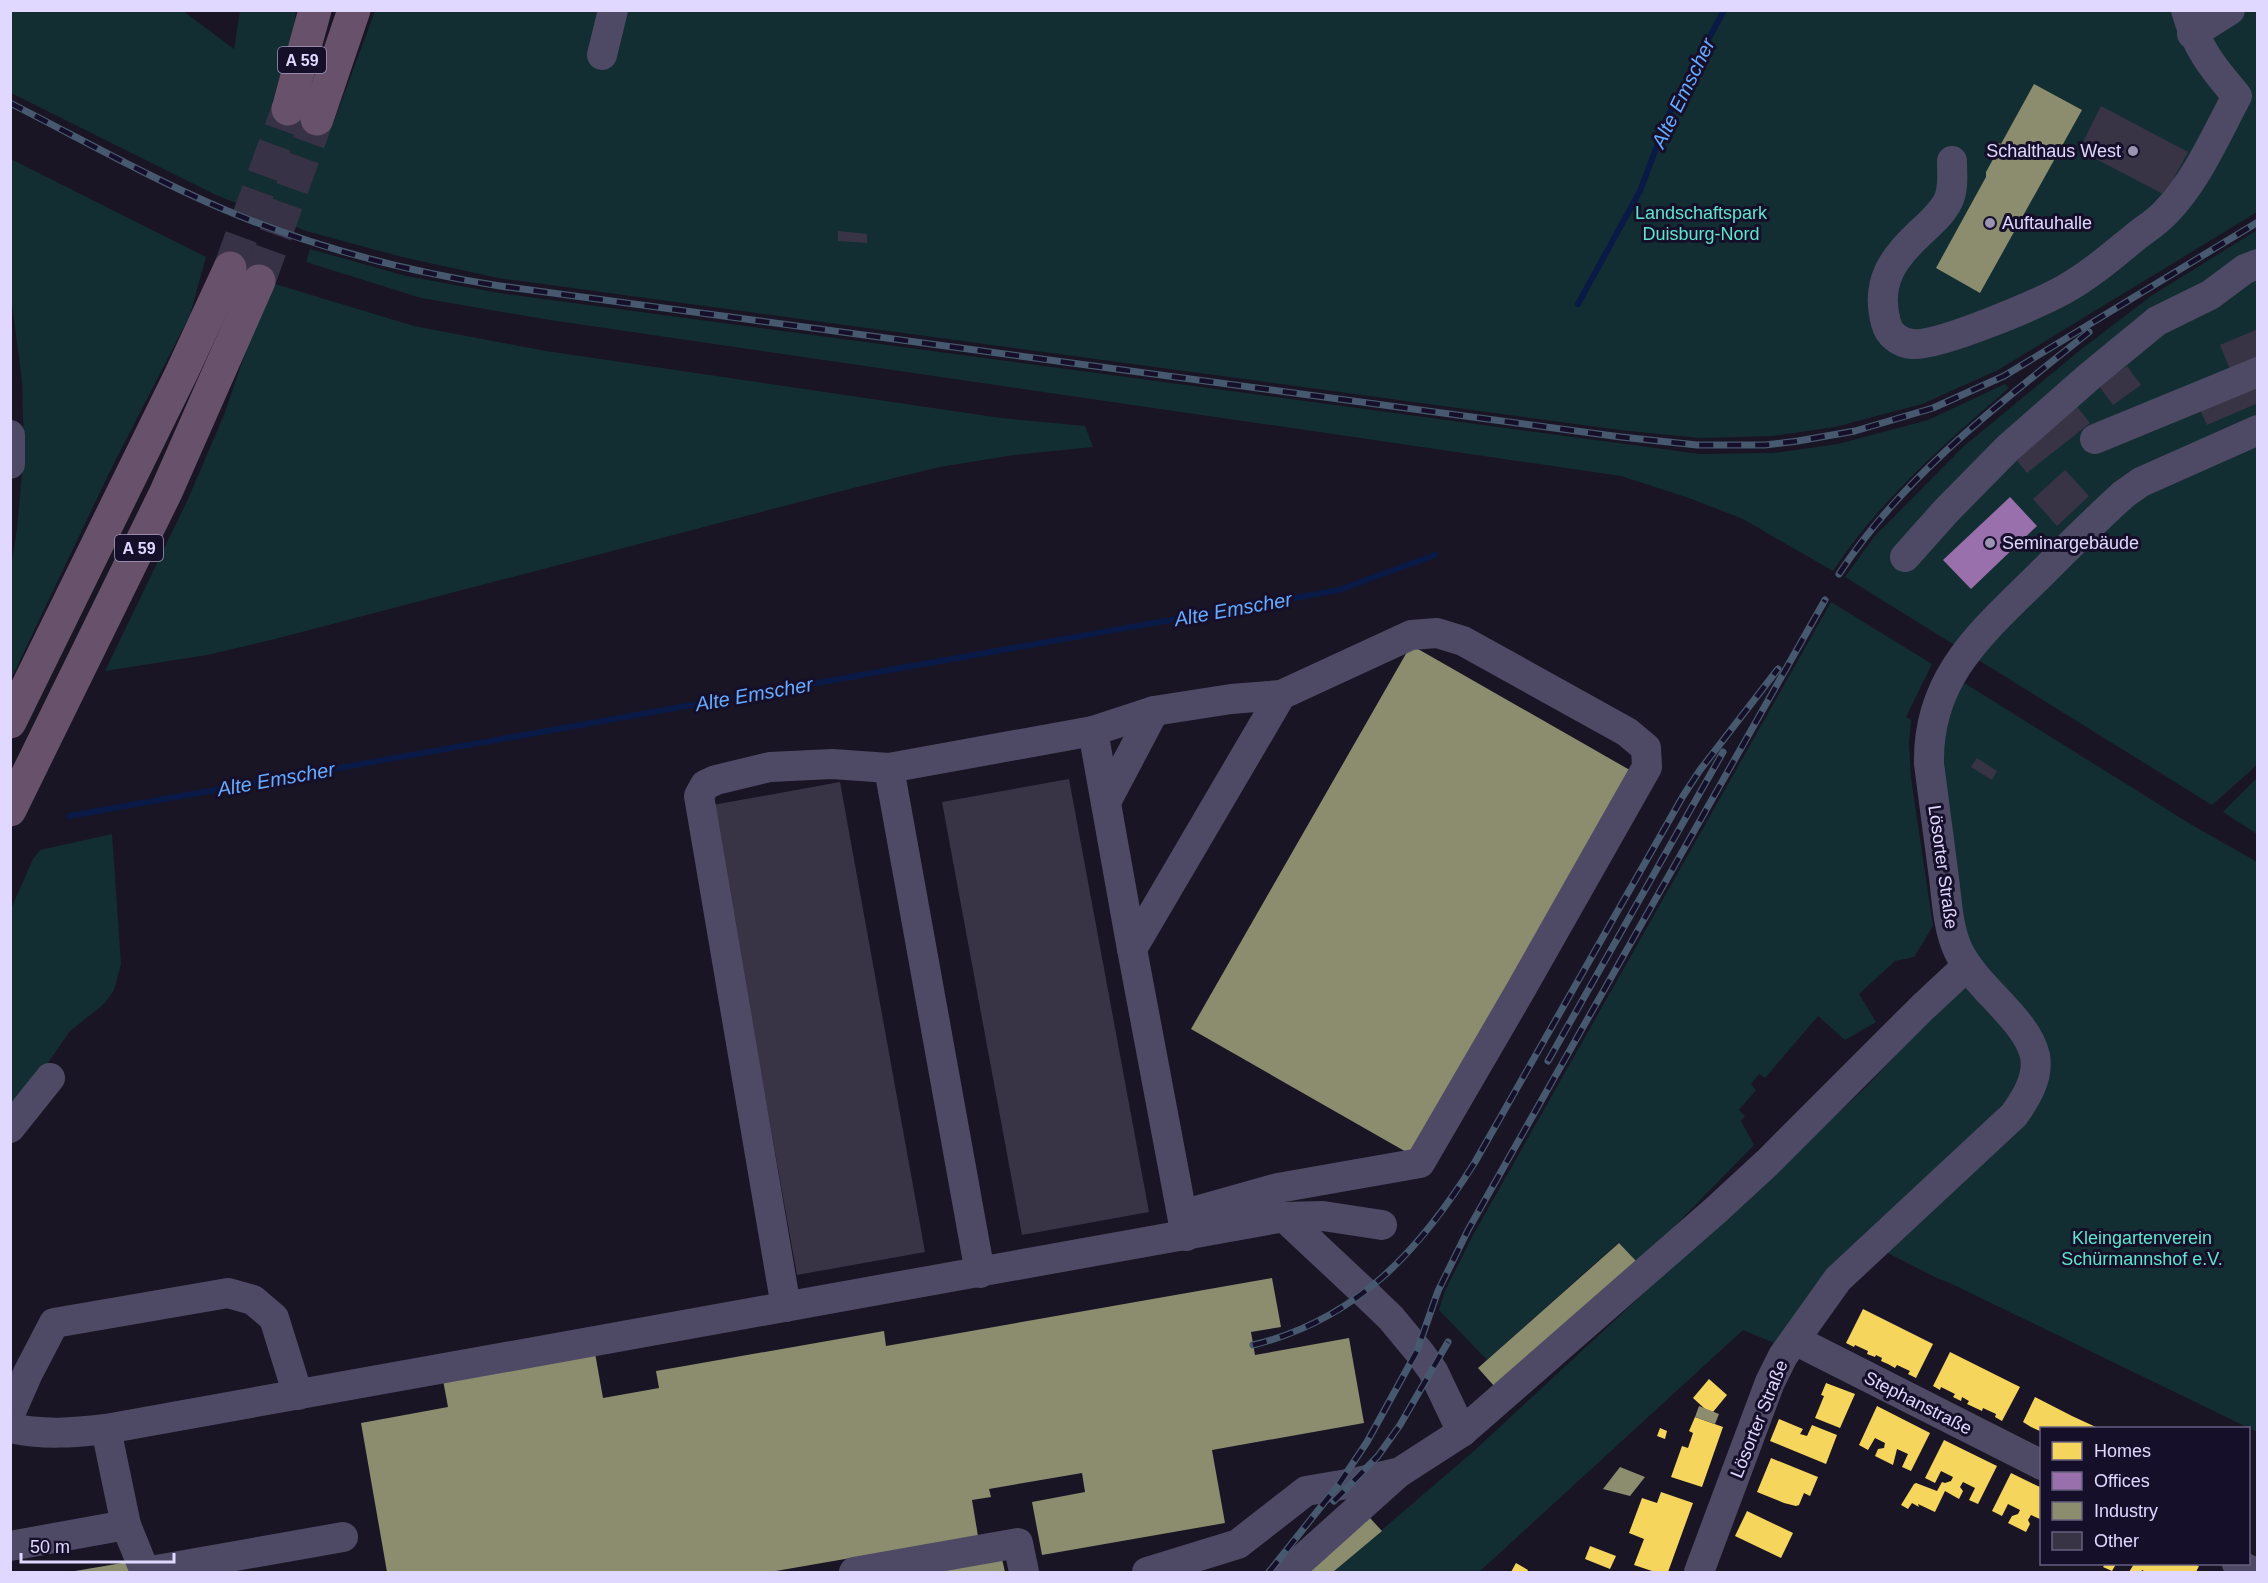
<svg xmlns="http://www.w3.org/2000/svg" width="2268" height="1583" font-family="Helvetica,sans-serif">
<rect width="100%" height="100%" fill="#191524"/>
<g fill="#132e32">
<path d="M 10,11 L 183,11 L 234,49 L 240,11 L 296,11 L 292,39 L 272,102 L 333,124 L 375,11 L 2257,11 L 2257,212 L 1998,370 L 1922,404 L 1835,427 L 1772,436 L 1700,438 L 1620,430 L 498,278 L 402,257 L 306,231 L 216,195 L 11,93 Z"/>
<path d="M 11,159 L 206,257 L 190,315 L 112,467 L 11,679 L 10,573 L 17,529 L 24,451 L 22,381 L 11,296 Z"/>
<path d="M 2257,230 L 2257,765 L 2212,805 L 1845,577 L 1874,537 L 1963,447 L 2079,351 L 2151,296 Z"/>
<path d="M 310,249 L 406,276 L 499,293 L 1700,454 L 1774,453 L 1838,444 L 1928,420 L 2005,384 L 2009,388 C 1945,443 1880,500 1833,571 L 1743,519 L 1689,498 L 1621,476 L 550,320 L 421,298 L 306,262 Z"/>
<path d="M 275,284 L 414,326 L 546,351 L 1001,418 L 1085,426 L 1093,447 L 1014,455 L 940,467 L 853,488 L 275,639 L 207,655 L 105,671 L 188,499 L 224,415 L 248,345 Z"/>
<path d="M 1831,602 L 1932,664 L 1906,717 L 1911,720 L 1909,743 L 1911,778 L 1933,926 L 1914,957 L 1895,961 L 1859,994 L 1876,1022 L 1845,1040 L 1818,1016 L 1765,1078 L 1759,1074 L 1751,1084 L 1756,1090 L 1739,1110 L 1745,1116 L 1741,1121 L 1754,1145 L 1664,1237 L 1636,1261 L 1618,1243 L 1487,1360 L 1439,1310 L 1445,1291 L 1472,1237 Z"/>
<path d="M 1958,679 L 2192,825 L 2257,862 L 2257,1432 L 1952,1284 L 1937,1278 L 1882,1250 L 2040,1101 C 2050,1084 2052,1070 2048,1051 L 1986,974 L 1964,933 L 1938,761 Z"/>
<path d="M 2257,778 L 2257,834 L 2223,812 Z"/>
<path d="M 112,834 L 121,964 L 114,990 L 105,1003 L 70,1031 L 11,1116 L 11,909 L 33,859 L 40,850 Z"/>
<path d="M 1970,984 L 2022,1042 L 2022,1084 L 1779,1345 L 1743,1330 L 1479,1572 L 1333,1572 L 1475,1450 L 1866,1087 L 1958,989 Z"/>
</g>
<g fill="#f6d55c">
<path d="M 1863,1309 L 1933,1344 L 1916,1378 L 1908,1374 L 1910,1371 L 1897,1365 L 1895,1368 L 1888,1364 L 1881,1361 L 1882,1358 L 1876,1355 L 1875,1357 L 1867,1354 L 1868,1351 L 1855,1345 L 1854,1347 L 1846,1343 Z"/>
<path d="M 1950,1352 L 2020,1387 L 2002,1421 L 1995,1417 L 1996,1414 L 1983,1408 L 1982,1411 L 1967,1404 L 1969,1401 L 1962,1397 L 1961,1401 L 1953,1397 L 1955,1394 L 1941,1387 L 1940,1390 L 1933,1386 Z"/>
<path d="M 1709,1379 L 1727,1395 L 1713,1412 L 1705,1409 L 1693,1398 Z"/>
<path d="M 1826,1383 L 1855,1394 L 1840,1428 L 1815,1418 L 1824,1396 L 1821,1395 Z"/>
<path d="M 2035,1397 L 2072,1416 L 2098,1428 L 2042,1428 L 2042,1432 L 2031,1427 L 2023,1422 Z"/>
<path d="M 1877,1406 L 1930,1433 L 1911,1471 L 1902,1467 L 1908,1454 L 1897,1449 L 1893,1465 L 1875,1456 L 1878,1449 L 1884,1448 L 1885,1443 L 1875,1438 L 1868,1450 L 1859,1445 Z"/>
<path d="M 1695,1417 L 1723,1427 L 1702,1487 L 1671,1477 L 1682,1446 L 1688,1448 L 1693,1433 L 1689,1431 Z"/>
<path d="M 1779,1419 L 1803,1429 L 1800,1434 L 1807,1436 L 1812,1425 L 1837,1435 L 1826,1464 L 1770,1441 Z"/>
<path d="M 1660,1428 L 1667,1431 L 1665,1439 L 1657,1436 Z"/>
<path d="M 1944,1440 L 1997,1466 L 1978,1504 L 1969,1500 L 1975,1488 L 1963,1482 L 1960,1487 L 1963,1491 L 1959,1499 L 1945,1491 L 1935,1512 L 1918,1504 L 1919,1507 L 1912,1503 L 1908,1509 L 1901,1505 L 1914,1484 L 1916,1483 L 1937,1491 L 1942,1482 L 1945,1483 L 1951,1481 L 1953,1477 L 1941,1471 L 1935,1483 L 1925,1478 Z"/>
<path d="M 1771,1458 L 1818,1477 L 1810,1496 L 1804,1493 L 1799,1505 L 1796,1506 L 1784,1503 L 1757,1492 Z"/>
<path d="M 2011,1473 L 2042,1488 L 2042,1520 L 2031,1515 L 2028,1520 L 2030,1524 L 2026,1532 L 2008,1523 L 2012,1516 L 2018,1514 L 2020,1510 L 2008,1504 L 2002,1516 L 1992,1511 Z"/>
<path d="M 1661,1492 L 1693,1503 L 1668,1572 L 1655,1572 L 1634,1565 L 1644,1539 L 1629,1533 L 1642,1498 L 1657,1503 Z"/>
<path d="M 1747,1511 L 1793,1533 L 1781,1558 L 1735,1536 Z"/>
<path d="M 1590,1546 L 1616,1556 L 1610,1569 L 1585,1559 Z"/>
<path d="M 1516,1563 L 1528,1570 L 1527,1572 L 1511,1572 Z"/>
<path d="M 2105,1564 L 2116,1564 L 2112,1571 L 2103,1567 Z"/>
<path d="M 2134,1564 L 2193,1564 L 2199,1566 L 2196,1572 L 2146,1572 L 2142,1570 L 2141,1572 L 2129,1572 Z"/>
</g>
<path fill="#9970ab" d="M 2010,497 L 2037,526 L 1971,589 L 1943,560 Z"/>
<g fill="#8c8c6e">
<path d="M 2034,84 L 2082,110 L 1980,293 L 1936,268 L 1986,177 L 1986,172 L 1997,152 L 1991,149 L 1995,142 L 2001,144 Z"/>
<path d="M 1411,645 L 1635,773 L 1415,1157 L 1191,1029 Z"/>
<path d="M 1619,1243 L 1636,1261 L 1495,1387 L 1478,1368 Z"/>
<path d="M 1272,1278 L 1281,1327 L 1251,1332 L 1255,1355 L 1349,1338 L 1364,1423 L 1212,1450 L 1225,1523 L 1042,1555 L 1032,1502 L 1085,1492 L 1082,1473 L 989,1489 L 991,1497 L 972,1500 L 978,1536 L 770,1572 L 387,1572 L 361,1423 L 448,1407 L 443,1380 L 595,1353 L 603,1398 L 659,1388 L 656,1371 L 884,1331 L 886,1346 Z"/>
<path d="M 1699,1406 L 1719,1414 L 1715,1424 L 1695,1417 Z"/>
<path d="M 1620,1467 L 1645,1477 L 1630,1496 L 1603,1489 Z"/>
<path d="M 1370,1518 L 1382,1531 L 1333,1572 L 1307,1572 Z"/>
<path d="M 1002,1559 L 1005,1572 L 931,1572 Z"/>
<path d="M 128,1562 L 130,1572 L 75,1572 L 75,1571 Z"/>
</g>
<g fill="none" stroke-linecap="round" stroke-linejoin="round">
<g stroke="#0a1a47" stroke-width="6">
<path d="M 1578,304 L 1640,191 L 1669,114 L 1724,10"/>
<path d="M 69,816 L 1339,590 L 1435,555"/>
</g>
</g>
<g fill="#393346">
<path d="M 2101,106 L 2188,152 L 2167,191 L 2165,190 L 2163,194 L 2079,150 Z"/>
<path d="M 838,231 L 867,234 L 867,243 L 838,241 Z"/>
<path d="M 2258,329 L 2258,363 L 2232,374 L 2220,345 Z"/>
<path d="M 2127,366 L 2141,385 L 2113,405 L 2099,386 Z"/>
<path d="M 2258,378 L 2258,403 L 2207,425 L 2198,405 Z"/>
<path d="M 2074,403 L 2090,423 L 2027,473 L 2011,453 Z"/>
<path d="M 2065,470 L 2089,496 L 2057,526 L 2033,499 Z"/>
<path d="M 1977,758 L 1997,771 L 1992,780 L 1971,767 Z"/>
<path d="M 1069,779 L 1149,1212 L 1022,1235 L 942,802 Z"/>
<path d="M 840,782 L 925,1252 L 797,1275 L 713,805 Z"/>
</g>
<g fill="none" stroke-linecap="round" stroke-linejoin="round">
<g stroke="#373245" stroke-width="33" stroke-dasharray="33 16" stroke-linecap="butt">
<path d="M 230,268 L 288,109"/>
<path d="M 259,281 L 317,119"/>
</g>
<g stroke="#4e4a65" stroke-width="30">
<path d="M 2192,34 L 2230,10"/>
<path d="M 602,55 L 613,10"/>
<path d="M 1952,161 C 1952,174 1954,189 1948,201 C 1942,213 1931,223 1921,232 C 1893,258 1875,282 1886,323 C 1889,335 1900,343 1912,344 C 1938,347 2040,303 2065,289 C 2090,275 2112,256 2134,238 C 2145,229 2157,222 2166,212 C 2197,180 2216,135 2237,96 C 2213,68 2196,47 2186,10"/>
<path d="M 10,435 L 10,464"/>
<path d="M 2095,439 L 2258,372"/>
<path d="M 1905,557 L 1947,510 L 2008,448 L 2090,376 L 2157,321 L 2210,295 L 2245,269 L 2258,264"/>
<path d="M 1093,731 L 1154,711 L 1231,699 L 1281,695"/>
<path d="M 1106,802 L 1154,711"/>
<path d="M 10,1128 L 50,1078"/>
<path d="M 1182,1215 L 1278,1188 L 1420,1163 L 1520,991 L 1647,767 L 1646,748 L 1627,732 L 1463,641 L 1437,633 L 1411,635 L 1281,695 L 1132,949 L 1186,1236"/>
<path d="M 1284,1217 L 1364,1292 L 1391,1318 L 1420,1353 L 1433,1371 L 1462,1432"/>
<path d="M 980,1273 L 889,768 L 1093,731 L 1132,949"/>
<path d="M 786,1307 L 699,796 L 705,785 L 716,780 L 770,767 L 832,764 L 889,768"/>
<path d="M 1795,1340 L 2042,1465"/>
<path d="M 10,1414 L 28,1373 L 54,1323 L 228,1293 L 253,1300 L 274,1318 L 298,1395"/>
<path d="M 10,1428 C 43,1435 73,1433 106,1429 L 1284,1217 L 1323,1216 L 1382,1225"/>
<path d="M 106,1429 L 126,1525 L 145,1572"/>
<path d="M 10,1546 L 126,1525"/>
<path d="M 2237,1564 L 2254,1572"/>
<path d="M 145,1572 L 343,1537"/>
<path d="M 854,1572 L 1018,1543 L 1024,1572"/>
<path d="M 1147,1572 L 1238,1544 L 1306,1491 L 1353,1483 L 1400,1472 L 1462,1432 L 1716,1210 L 1768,1162 L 1923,1007 L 1967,966"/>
<path d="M 1288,1572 L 1397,1474"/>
<path d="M 1699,1572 L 1770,1382 L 1783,1356 L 1838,1279 L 2014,1115 C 2026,1098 2039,1078 2035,1056 C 2027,1019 1976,988 1958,950 C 1948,928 1947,902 1944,878 C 1939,840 1934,802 1929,764 C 1927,678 1981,633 2038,577 C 2066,549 2094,521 2124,494 L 2141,482 L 2258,430"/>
</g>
<g stroke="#68516a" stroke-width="33">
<path d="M 288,109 L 315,10"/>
<path d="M 317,119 L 354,10"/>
<path d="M 10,722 L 181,374 L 230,268"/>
<path d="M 10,810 L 166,492 L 259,281"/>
</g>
<g stroke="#47596f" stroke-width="7">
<g id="rail">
<path d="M 10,103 C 81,139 150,178 223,209 C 312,247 404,271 500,286 L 1621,437 L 1697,445 L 1765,445 L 1798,441 L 1855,431 L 1933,408 L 2004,376 L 2258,222"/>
<path d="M 1839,574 C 1902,477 1999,404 2089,332"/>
<path d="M 1548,1061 L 1723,752"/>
<path d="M 1253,1345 C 1358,1319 1420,1250 1475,1162 L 1683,796 L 1700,770 L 1778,669"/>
<path d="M 1334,1501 L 1378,1456 L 1400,1425 L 1448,1342"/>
<path d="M 1269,1572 L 1339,1484 L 1367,1442 L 1417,1351 L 1438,1291 L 1468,1230 L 1825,600"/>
</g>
</g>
<use href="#rail" stroke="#160f2a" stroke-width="4.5" stroke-dasharray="14" stroke-linecap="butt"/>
</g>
<g fill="#9a94b2" stroke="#160f2a" stroke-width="2">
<circle cx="2133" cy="151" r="6"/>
<circle cx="1990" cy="223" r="6"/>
<circle cx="1990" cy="543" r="6"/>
</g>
<g text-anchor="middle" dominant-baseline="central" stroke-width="6" stroke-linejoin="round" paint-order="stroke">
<g fill="#160f2a" stroke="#a39cbf" stroke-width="1.5">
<rect x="278" y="47" width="48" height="26" rx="4.5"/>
<rect x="115" y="535" width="48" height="26" rx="4.5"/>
</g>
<g font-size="16" font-weight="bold" fill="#e0d8ff">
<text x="302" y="60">A 59</text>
<text x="139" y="548">A 59</text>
</g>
<g font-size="18" fill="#e0d8ff" stroke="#160f2a" text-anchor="start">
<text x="2121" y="151" text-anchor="end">Schalthaus West</text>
<text x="2002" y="223">Auftauhalle</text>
<text x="2002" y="543">Seminargebäude</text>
</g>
<g font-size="18" fill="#5fe5cf" stroke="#160f2a">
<text x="1701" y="213">Landschaftspark<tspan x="1701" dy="21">Duisburg-Nord</tspan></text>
<text x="2142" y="1238">Kleingartenverein<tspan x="2142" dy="21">Schürmannshof e.V.</tspan></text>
</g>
<g font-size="18" fill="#e0d8ff" stroke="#160f2a">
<text transform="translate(1943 867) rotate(82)">Lösorter Straße</text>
<text transform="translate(1918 1403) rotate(27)">Stephanstraße</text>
<text transform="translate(1759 1419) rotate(-68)">Lösorter Straße</text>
</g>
<g font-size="20" font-style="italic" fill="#66abff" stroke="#160f2a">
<text transform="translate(1683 93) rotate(-64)">Alte Emscher</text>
<text transform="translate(1233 609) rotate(-10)">Alte Emscher</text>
<text transform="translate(754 694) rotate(-10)">Alte Emscher</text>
<text transform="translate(276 779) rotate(-10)">Alte Emscher</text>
</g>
</g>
<rect width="2268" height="1583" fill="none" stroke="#e0d8ff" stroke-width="24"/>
<rect x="2040" y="1427" width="210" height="138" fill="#160f2a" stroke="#675f7f" stroke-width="1.5"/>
<rect x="2052" y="1442" width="30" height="18" fill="#f6d55c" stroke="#675f7f" stroke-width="1.5"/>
<text x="2094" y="1457" font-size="18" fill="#e0d8ff">Homes</text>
<rect x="2052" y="1472" width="30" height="18" fill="#9970ab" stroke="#675f7f" stroke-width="1.5"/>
<text x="2094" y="1487" font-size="18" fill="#e0d8ff">Offices</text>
<rect x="2052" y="1502" width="30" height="18" fill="#8c8c6e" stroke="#675f7f" stroke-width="1.5"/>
<text x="2094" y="1517" font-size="18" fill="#e0d8ff">Industry</text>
<rect x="2052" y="1532" width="30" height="18" fill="#393346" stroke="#675f7f" stroke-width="1.5"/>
<text x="2094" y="1547" font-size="18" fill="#e0d8ff">Other</text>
<path d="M21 1553v9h153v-9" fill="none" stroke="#e0d8ff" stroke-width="3"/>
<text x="30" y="1553" font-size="18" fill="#e0d8ff" stroke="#160f2a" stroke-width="4.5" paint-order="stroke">50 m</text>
</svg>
